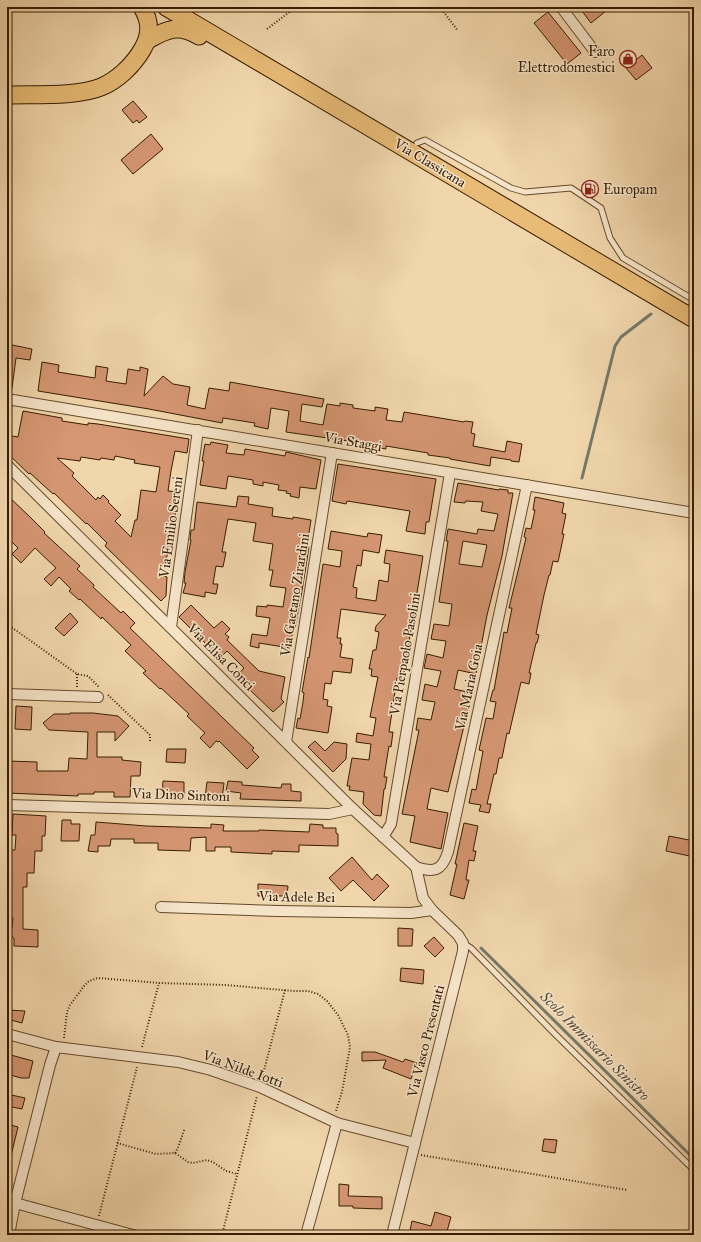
<svg xmlns="http://www.w3.org/2000/svg" width="701" height="1242" font-family="'IM FELL Great Primer',serif">
<rect width="100%" height="100%" fill="#f1d6ac"/>
<filter id="stains"><feTurbulence type="fractalNoise" baseFrequency=".005" numOctaves="4"/><feColorMatrix values="0 0 0 0 .2 0 0 0 0 .09 0 0 0 0 .02 0 0 0 .5 -.17"/></filter>
<radialGradient id="worn" r=".72"><stop offset=".6" stop-color="#630" stop-opacity="0"/><stop offset="1" stop-color="#630" stop-opacity=".3"/></radialGradient>
<g fill="none" stroke-linecap="round" stroke-linejoin="round">
<g stroke="#74796c" stroke-width="3">
<path d="M 692,290 L 694,288"/>
<path d="M 582,478 L 615,346 L 621,337 L 651,314"/>
<path d="M 481,948 L 694,1159"/>
</g>
</g>
<g fill="#d59673" stroke="#361d00" fill-rule="evenodd">
<path d="M 579,7 L 611,7 L 591,23 Z"/>
<path d="M 548,12 L 581,53 L 567,64 L 534,23 Z"/>
<path d="M 642,55 L 652,68 L 636,80 L 626,68 Z"/>
<path d="M 133,101 L 147,117 L 139,123 L 137,120 L 133,123 L 122,110 Z"/>
<path d="M 151,134 L 163,149 L 133,174 L 121,160 Z"/>
<path d="M 7,344 L 32,349 L 30,360 L 16,358 L 12,388 L 7,388 Z"/>
<path d="M 42,362 L 59,365 L 58,372 L 95,378 L 96,366 L 108,368 L 106,381 L 126,384 L 128,369 L 140,371 L 140,367 L 148,369 L 144,396 L 163,376 L 173,384 L 190,387 L 187,405 L 205,409 L 209,388 L 229,391 L 230,382 L 324,399 L 322,407 L 302,404 L 300,421 L 323,425 L 327,404 L 340,406 L 340,403 L 353,405 L 353,408 L 375,411 L 375,407 L 388,409 L 386,420 L 402,422 L 404,412 L 464,422 L 465,421 L 473,422 L 471,433 L 475,434 L 473,446 L 505,452 L 507,441 L 522,444 L 519,462 L 511,461 L 511,460 L 491,457 L 490,466 L 450,459 L 450,458 L 428,455 L 428,453 L 386,446 L 386,449 L 368,446 L 369,444 L 286,432 L 289,411 L 271,408 L 268,429 L 254,426 L 255,423 L 223,418 L 222,423 L 149,409 L 38,391 Z"/>
<path d="M 23,411 L 62,418 L 62,421 L 88,425 L 88,423 L 98,424 L 189,439 L 187,453 L 175,451 L 171,471 L 168,491 L 179,492 L 169,552 L 161,568 L 166,572 L 164,576 L 167,577 L 166,596 L 161,601 L 105,546 L 107,543 L 87,523 L 86,524 L 54,493 L 53,494 L 30,473 L 29,474 L 7,453 L 7,441 L 12,436 L 18,437 ZM 115,456 L 135,460 L 134,463 L 160,467 L 156,492 L 141,490 L 137,520 L 135,520 L 131,537 L 115,521 L 121,515 L 108,502 L 109,501 L 103,495 L 100,499 L 98,497 L 96,500 L 72,476 L 74,473 L 57,458 L 80,461 L 81,457 L 100,460 L 101,458 L 114,460 Z"/>
<path d="M 211,442 L 228,445 L 226,453 L 244,455 L 245,449 L 285,456 L 286,452 L 321,460 L 316,489 L 300,487 L 299,498 L 290,496 L 291,494 L 286,493 L 287,491 L 278,490 L 279,485 L 263,482 L 263,486 L 253,484 L 253,480 L 228,476 L 226,489 L 200,485 L 204,461 L 202,461 L 205,444 L 210,445 Z"/>
<path d="M 338,464 L 436,479 L 429,522 L 426,522 L 425,534 L 406,531 L 410,511 L 347,501 L 346,504 L 332,501 Z"/>
<path d="M 458,483 L 499,490 L 499,489 L 508,490 L 508,493 L 513,493 L 502,556 L 487,615 L 476,674 L 458,670 L 454,689 L 472,693 L 448,792 L 431,788 L 427,809 L 448,813 L 441,849 L 410,842 L 415,816 L 402,814 L 419,730 L 416,730 L 418,718 L 431,720 L 435,702 L 422,700 L 425,684 L 437,687 L 441,671 L 424,668 L 427,654 L 443,658 L 446,641 L 431,639 L 434,624 L 449,626 L 452,604 L 439,602 L 448,541 L 446,541 L 448,529 L 477,534 L 478,529 L 494,531 L 498,514 L 481,511 L 483,502 L 466,501 L 465,503 L 454,502 ZM 463,541 L 487,545 L 482,567 L 459,564 Z"/>
<path d="M 7,495 L 29,516 L 45,532 L 44,533 L 80,566 L 77,569 L 94,585 L 93,587 L 121,613 L 123,611 L 135,623 L 130,628 L 254,748 L 252,750 L 259,757 L 247,769 L 219,741 L 218,742 L 216,741 L 210,748 L 200,738 L 205,733 L 187,716 L 189,714 L 161,688 L 160,689 L 143,673 L 146,671 L 125,651 L 131,645 L 102,617 L 101,619 L 80,599 L 79,600 L 69,591 L 71,589 L 59,577 L 51,586 L 44,579 L 56,568 L 35,548 L 21,563 L 12,554 L 18,548 L 7,537 Z"/>
<path d="M 238,496 L 249,497 L 248,504 L 273,508 L 272,516 L 293,519 L 293,517 L 311,520 L 307,546 L 309,547 L 302,591 L 295,628 L 293,628 L 290,648 L 259,643 L 259,648 L 250,646 L 252,634 L 267,636 L 270,618 L 256,616 L 257,606 L 267,607 L 267,605 L 283,607 L 286,588 L 270,586 L 273,570 L 269,570 L 273,544 L 253,541 L 256,523 L 228,519 L 222,552 L 226,552 L 223,567 L 216,566 L 213,584 L 218,584 L 216,594 L 205,592 L 205,597 L 183,593 L 186,583 L 184,583 L 185,572 L 191,540 L 190,540 L 191,530 L 194,530 L 197,502 L 236,507 Z"/>
<path d="M 535,497 L 564,503 L 562,513 L 566,514 L 562,534 L 564,534 L 558,562 L 553,561 L 550,575 L 549,575 L 544,595 L 536,634 L 539,635 L 537,643 L 536,643 L 529,673 L 531,673 L 529,684 L 521,682 L 509,734 L 507,733 L 502,758 L 499,758 L 496,774 L 494,774 L 487,804 L 491,804 L 489,813 L 479,811 L 481,805 L 469,803 L 472,789 L 476,790 L 483,751 L 479,750 L 486,718 L 493,719 L 496,702 L 490,701 L 493,690 L 494,690 L 504,632 L 507,633 L 512,608 L 509,608 L 526,538 L 524,537 L 526,528 L 531,529 L 535,510 L 533,510 Z"/>
<path d="M 331,531 L 367,537 L 368,533 L 382,535 L 379,553 L 363,550 L 361,566 L 357,565 L 353,587 L 357,588 L 356,598 L 376,601 L 379,580 L 388,582 L 390,564 L 384,563 L 386,550 L 423,556 L 403,679 L 397,678 L 389,732 L 393,732 L 391,747 L 389,746 L 384,777 L 387,777 L 385,789 L 384,789 L 381,816 L 374,815 L 363,804 L 364,792 L 349,790 L 350,786 L 347,786 L 352,758 L 369,760 L 371,744 L 356,742 L 357,733 L 373,736 L 376,718 L 370,717 L 378,677 L 371,676 L 372,669 L 369,669 L 373,650 L 376,650 L 379,632 L 375,631 L 376,626 L 386,615 L 341,609 L 337,638 L 341,638 L 340,644 L 342,644 L 340,657 L 353,659 L 351,673 L 333,671 L 331,684 L 325,683 L 323,699 L 328,700 L 327,706 L 332,707 L 328,733 L 296,728 L 298,718 L 300,719 L 303,702 L 304,693 L 302,692 L 308,657 L 309,658 L 323,564 L 340,567 L 342,551 L 328,549 Z"/>
<path d="M 191,605 L 214,628 L 222,621 L 230,629 L 225,634 L 229,637 L 227,640 L 259,671 L 285,677 L 281,699 L 284,702 L 273,712 L 250,690 L 249,692 L 235,678 L 244,668 L 227,651 L 219,659 L 204,645 L 206,644 L 179,617 Z"/>
<path d="M 70,613 L 78,622 L 64,636 L 55,628 Z"/>
<path d="M 16,706 L 32,707 L 31,730 L 15,729 Z"/>
<path d="M 70,713 L 93,713 L 118,716 L 129,726 L 115,741 L 115,732 L 97,732 L 97,757 L 122,757 L 122,760 L 141,762 L 140,776 L 131,776 L 130,797 L 114,797 L 114,792 L 94,792 L 94,794 L 78,794 L 78,796 L 7,793 L 7,761 L 37,762 L 37,771 L 68,771 L 69,758 L 87,759 L 88,732 L 49,730 L 43,723 L 54,714 L 70,714 Z"/>
<path d="M 315,741 L 325,751 L 334,742 L 347,744 L 346,759 L 333,772 L 308,747 Z"/>
<path d="M 167,749 L 186,749 L 185,763 L 166,762 Z"/>
<path d="M 163,781 L 184,782 L 184,798 L 162,798 Z"/>
<path d="M 228,781 L 242,782 L 242,785 L 281,788 L 282,784 L 291,784 L 291,791 L 301,792 L 301,801 L 240,799 L 241,793 L 226,791 Z"/>
<path d="M 207,782 L 224,783 L 222,799 L 205,798 Z"/>
<path d="M 13,814 L 46,816 L 45,836 L 42,836 L 42,851 L 35,851 L 34,873 L 27,873 L 27,887 L 23,887 L 23,929 L 38,930 L 38,947 L 14,946 L 14,939 L 11,935 L 13,918 L 7,918 L 7,872 L 10,872 L 11,850 L 15,850 L 16,835 L 12,835 Z"/>
<path d="M 62,820 L 71,820 L 71,824 L 80,824 L 79,841 L 61,841 Z"/>
<path d="M 96,822 L 146,826 L 211,828 L 211,824 L 224,825 L 223,831 L 259,831 L 259,830 L 309,832 L 310,824 L 323,825 L 323,828 L 336,828 L 336,833 L 338,834 L 338,846 L 299,845 L 299,852 L 272,851 L 272,854 L 231,852 L 231,847 L 215,847 L 215,851 L 206,851 L 206,837 L 191,838 L 190,851 L 158,850 L 158,843 L 134,843 L 134,839 L 111,839 L 110,846 L 98,846 L 98,852 L 88,851 L 91,835 L 95,835 Z"/>
<path d="M 464,823 L 478,826 L 473,851 L 476,851 L 474,861 L 469,860 L 466,880 L 469,880 L 464,899 L 450,895 L 457,864 L 455,864 Z"/>
<path d="M 669,836 L 694,841 L 694,857 L 666,851 Z"/>
<path d="M 352,857 L 372,880 L 377,874 L 389,886 L 374,901 L 353,880 L 341,891 L 329,878 Z"/>
<path d="M 258,884 L 288,886 L 287,896 L 258,896 Z"/>
<path d="M 398,928 L 413,929 L 412,946 L 398,946 Z"/>
<path d="M 434,937 L 444,948 L 435,957 L 424,946 Z"/>
<path d="M 401,968 L 424,970 L 423,984 L 400,981 Z"/>
<path d="M 7,1010 L 25,1011 L 22,1023 L 7,1019 Z"/>
<path d="M 362,1052 L 375,1052 L 403,1062 L 405,1059 L 417,1063 L 411,1079 L 383,1068 L 386,1060 L 362,1061 Z"/>
<path d="M 7,1054 L 33,1061 L 29,1078 L 21,1078 L 7,1074 Z"/>
<path d="M 7,1094 L 25,1098 L 22,1109 L 7,1106 Z"/>
<path d="M 7,1124 L 18,1127 L 10,1160 L 7,1160 Z"/>
<path d="M 544,1139 L 557,1140 L 555,1153 L 542,1151 Z"/>
<path d="M 339,1184 L 349,1185 L 348,1196 L 382,1197 L 382,1209 L 353,1208 L 353,1206 L 339,1206 Z"/>
<path d="M 435,1212 L 451,1217 L 446,1235 L 409,1235 L 412,1221 L 431,1226 Z"/>
</g>
<g fill="none" stroke-linecap="round" stroke-linejoin="round">
<g stroke="#654b2b" stroke-width="7">
<g id="service">
<path d="M 417,143 L 425,140 L 511,188 L 525,192 L 571,188 L 601,208 L 610,238 L 623,258 L 694,300"/>
<path d="M 463,943 L 471,948 L 555,1034 L 694,1170"/>
</g>
</g>
<g stroke="#654b2b" stroke-width="12">
<g id="minor">
<path d="M 561,7 L 595,52"/>
<path d="M 7,399 L 694,513"/>
<path d="M 7,465 L 353,809 L 416,867 C 434,873 442,871 448,852 L 527,485"/>
<path d="M 171,627 L 198,430"/>
<path d="M 7,694 L 98,697"/>
<path d="M 286,742 L 332,453"/>
<path d="M 7,805 L 329,814 L 353,809"/>
<path d="M 383,837 L 391,824 L 450,473"/>
<path d="M 161,907 L 278,911 L 411,913 L 432,910"/>
<path d="M 7,1034 L 56,1047 L 178,1062 L 211,1070 L 260,1087 L 337,1123 L 415,1143"/>
<path d="M 15,1203 L 133,1235"/>
<path d="M 9,1235 L 15,1203 L 50,1065 L 56,1047"/>
<path d="M 306,1235 L 337,1123"/>
<path d="M 392,1235 L 463,951 L 463,943 L 458,935 L 432,910 L 423,898 L 416,867"/>
</g>
</g>
<g stroke="#361d00" stroke-width="19">
<g id="trunk">
<path d="M 166,7 L 694,319"/>
<path d="M 148,40 C 167,29 179,24 199,36"/>
<path d="M 7,95 C 34,94 77,97 101,87 C 118,80 133,65 142,50 C 151,35 151,22 142,7"/>
</g>
</g>
<g stroke="#361d00" stroke-width="2" stroke-dasharray="1 2" stroke-linecap="butt">
<path d="M 440,7 L 458,31"/>
<path d="M 267,29 L 296,7"/>
<path d="M 7,624 L 77,674 L 88,676 L 99,687"/>
<path d="M 77,674 L 77,687"/>
<path d="M 108,695 L 150,735 L 150,743"/>
<path d="M 64,1038 L 67,1012 L 70,1005 L 84,986 L 89,981 L 98,978 L 159,983 L 226,985 L 293,991 L 308,991 L 318,994 L 327,1001 L 338,1015 L 348,1035 L 350,1047 L 342,1092 L 336,1111"/>
<path d="M 142,1047 L 159,983"/>
<path d="M 262,1078 L 285,990"/>
<path d="M 117,1143 L 156,1154 L 175,1153 L 188,1162 L 193,1163 L 207,1160 L 213,1162 L 226,1171 L 237,1174"/>
<path d="M 175,1153 C 180,1145 181,1137 185,1128"/>
<path d="M 421,1155 L 627,1190"/>
<path d="M 99,1216 L 137,1067"/>
<path d="M 222,1235 L 257,1096"/>
</g>
<use href="#service" stroke="#f6e4c9" stroke-width="5"/>
<use href="#minor" stroke="#f6e4c9" stroke-width="10"/>
<use href="#trunk" stroke="#e8bb76" stroke-width="17"/>
</g>
<defs>
<g id="shop-ring" transform="scale(0.9)"><circle r="9.5" fill="#f6e4c9" stroke="#8f2418" stroke-width="1.5"/><path d="M-5-2.5h2.3a2.7 3.5 0 0 1 5.4 0H5L5.5 6h-11ZM-1.5-2.5h3a1.5 2.3 0 0 0-3 0Z" fill="#8f2418"/></g>
<g id="fuel-ring" transform="scale(0.9)"><circle r="9.5" fill="#f6e4c9" stroke="#8f2418" stroke-width="1.5"/><path d="M-5.5-6h7V0h2V4h1.3V-2.5L3-4.5l.8-.8L6-3V5H2.5V1h-1V6h-7ZM-4.2-4.7v3.2H.2V-4.7Z" fill="#8f2418"/></g>
</defs>
<g fill-rule="evenodd">
<use href="#shop-ring" x="628" y="59"/>
<use href="#fuel-ring" x="590" y="189"/>
</g>
<g text-anchor="middle" dominant-baseline="central" stroke-width="3" stroke-linejoin="round" paint-order="stroke">
<g font-size="14" fill="#361d00" stroke="#f6e4c9" text-anchor="end">
<text x="615" y="51">Faro<tspan x="615" dy="16">Elettrodomestici</tspan></text>
<text x="603" y="189" text-anchor="start">Europam</text>
</g>
<g font-size="14" fill="#361d00" stroke="#f6e4c9">
<text transform="translate(430 163) rotate(31)">Via Classicana</text>
<text transform="translate(353 442) rotate(10)">Via Staggi</text>
<text transform="translate(171 527) rotate(-82)">Via Emilio Sereni</text>
<text transform="translate(295 595) rotate(-81)">Via Gaetano Zirardini</text>
<text transform="translate(405 654) rotate(-80)">Via Pierpaolo Pasolini</text>
<text transform="translate(221 657) rotate(45)">Via Elisa Conci</text>
<text transform="translate(469 687) rotate(-78)">Via Maria Goia</text>
<text transform="translate(181 795) rotate(2)">Via Dino Sintoni</text>
<text transform="translate(297 897) rotate(1)">Via Adele Bei</text>
<text transform="translate(426 1041) rotate(-76)">Via Vasco Presentati</text>
<text transform="translate(243 1069) rotate(20)">Via Nilde Iotti</text>
</g>
<g font-size="15" font-style="italic" fill="#554b36" stroke="#f6e4c9">
<text transform="translate(595 1046) rotate(45)">Scolo Immissario Sinistro</text>
</g>
</g>
<rect width="701" height="1242" fill="none" stroke="#f1d6ac" stroke-width="24"/>
<rect x="8" y="8" width="685" height="1226" fill="none" stroke="#361d00" stroke-width="2"/>
<rect x="12" y="12" width="677" height="1218" fill="none" stroke="#361d00"/>
<rect width="100%" height="100%" filter="url(#stains)"/>
<rect width="100%" height="100%" fill="url(#worn)"/>
</svg>
